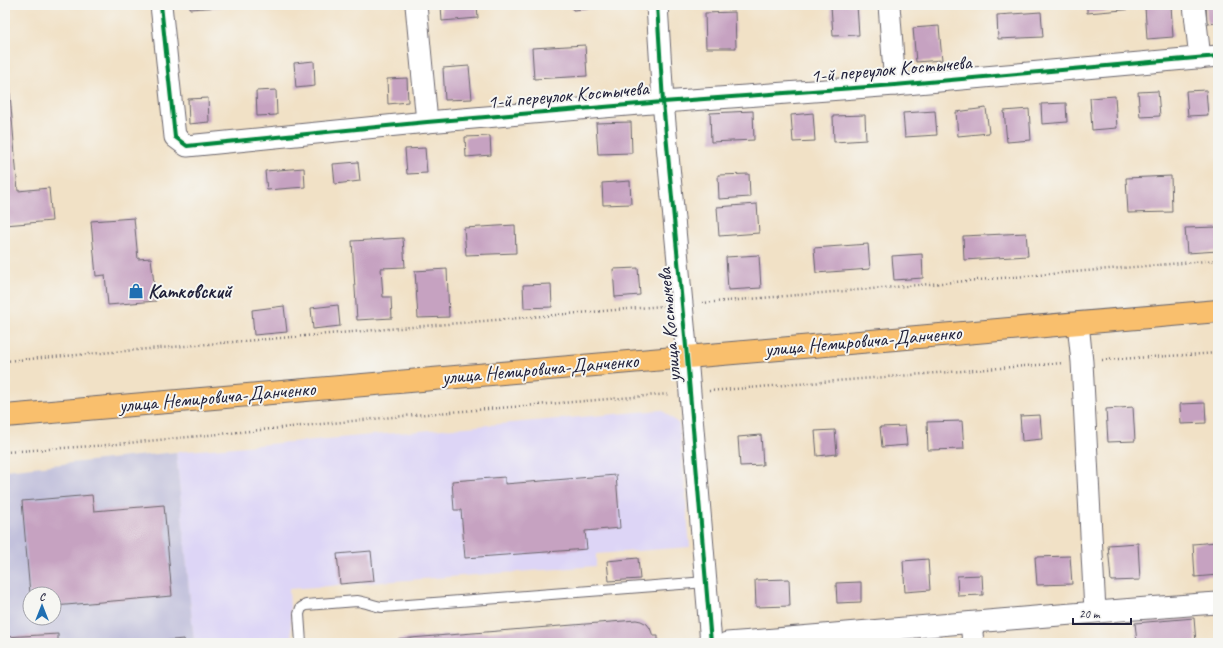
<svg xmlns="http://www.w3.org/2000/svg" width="1223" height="648" font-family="Caveat,sans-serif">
<rect width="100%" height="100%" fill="#f6f6f2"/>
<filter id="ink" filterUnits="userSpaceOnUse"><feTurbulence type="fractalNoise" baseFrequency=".025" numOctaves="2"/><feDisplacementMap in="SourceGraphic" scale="8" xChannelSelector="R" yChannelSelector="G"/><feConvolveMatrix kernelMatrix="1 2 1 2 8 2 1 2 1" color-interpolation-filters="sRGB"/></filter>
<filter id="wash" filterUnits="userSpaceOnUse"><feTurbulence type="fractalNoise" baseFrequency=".012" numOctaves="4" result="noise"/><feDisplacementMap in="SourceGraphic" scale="16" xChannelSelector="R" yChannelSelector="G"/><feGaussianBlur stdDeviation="0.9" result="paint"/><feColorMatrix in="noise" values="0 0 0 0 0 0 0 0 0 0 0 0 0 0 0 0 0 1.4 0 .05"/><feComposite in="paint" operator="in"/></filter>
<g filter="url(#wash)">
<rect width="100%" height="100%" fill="#f1e1c6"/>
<path fill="#ddd5f6" d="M 662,410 L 679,424 L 690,547 L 596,554 L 596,566 L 289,589 L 292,643 L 194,643 L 176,452 Z"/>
<path fill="#c2c1dc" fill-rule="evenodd" d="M 176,452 L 194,643 L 5,643 L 5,470 ZM 30,594 L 54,594 L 54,618 L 30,618 Z"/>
<g id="blocks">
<g fill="#c6a2c1">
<path d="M 190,5 L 221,5 L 221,7 L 190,9 Z"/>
<path d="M 441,5 L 477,5 L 478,18 L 442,21 Z"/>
<path d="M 572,5 L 619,5 L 619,6 L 573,10 Z"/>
<path d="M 831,5 L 857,5 L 859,35 L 833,36 Z"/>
<path d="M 1087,5 L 1135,5 L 1135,9 L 1087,13 Z"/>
<path d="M 1171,5 L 1173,37 L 1147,39 L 1145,7 Z"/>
<path d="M 1206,5 L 1218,5 L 1218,23 L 1207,24 Z"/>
<path d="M 735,12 L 736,48 L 706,48 L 705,13 Z"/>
<path d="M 1041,12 L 1043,37 L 998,39 L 997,15 Z"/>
<path d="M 939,26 L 942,60 L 916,62 L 913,28 Z"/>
<path d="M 585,45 L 587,76 L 534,79 L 532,48 Z"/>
<path d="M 5,46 L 6,46 L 18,191 L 49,188 L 52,221 L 5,225 Z"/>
<path d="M 314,61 L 315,86 L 296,88 L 294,63 Z"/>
<path d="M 469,66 L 472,99 L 445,100 L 443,68 Z"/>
<path d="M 407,78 L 408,102 L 388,104 L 387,79 Z"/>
<path d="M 276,90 L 277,115 L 257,116 L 256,91 Z"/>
<path d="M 1206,90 L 1208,115 L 1188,116 L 1186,91 Z"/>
<path d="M 1158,91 L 1160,116 L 1140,117 L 1138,92 Z"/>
<path d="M 1115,96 L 1117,128 L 1092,130 L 1090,98 Z"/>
<path d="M 208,98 L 209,122 L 189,124 L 188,99 Z"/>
<path d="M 1066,103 L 1067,122 L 1042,124 L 1041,104 Z"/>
<path d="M 986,108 L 989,133 L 958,136 L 956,112 Z"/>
<path d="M 1029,109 L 1031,140 L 1007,142 L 1004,111 Z"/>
<path d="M 753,111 L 754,140 L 711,142 L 710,113 Z"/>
<path d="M 935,111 L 937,135 L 905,137 L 903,113 Z"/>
<path d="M 813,113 L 815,141 L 793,142 L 791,115 Z"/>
<path d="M 865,115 L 866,140 L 834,142 L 833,116 Z"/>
<path d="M 631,122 L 632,153 L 598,154 L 596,123 Z"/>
<path d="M 490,136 L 491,155 L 466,157 L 465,137 Z"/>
<path d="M 425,148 L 427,173 L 407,174 L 405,149 Z"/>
<path d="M 358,162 L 360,181 L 335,184 L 333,164 Z"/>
<path d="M 304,168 L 305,187 L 267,190 L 265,171 Z"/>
<path d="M 749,174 L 750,197 L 719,199 L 718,175 Z"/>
<path d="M 1171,176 L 1172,212 L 1128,213 L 1126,178 Z"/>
<path d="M 630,181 L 631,204 L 603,205 L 602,183 Z"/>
<path d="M 757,204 L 759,233 L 719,236 L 717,207 Z"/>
<path d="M 134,218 L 138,259 L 151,258 L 156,301 L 108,305 L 105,275 L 96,276 L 91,221 Z"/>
<path d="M 515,225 L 516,253 L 466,255 L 464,228 Z"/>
<path d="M 1218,227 L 1218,251 L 1187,253 L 1185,228 Z"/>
<path d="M 1026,233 L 1028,256 L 964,260 L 963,236 Z"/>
<path d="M 403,238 L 405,267 L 381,268 L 383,297 L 391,297 L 392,318 L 357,320 L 352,241 Z"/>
<path d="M 868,244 L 870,269 L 816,273 L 814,248 Z"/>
<path d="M 922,254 L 923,278 L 894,280 L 892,256 Z"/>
<path d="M 759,255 L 761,288 L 728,290 L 726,257 Z"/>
<path d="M 638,268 L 640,295 L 615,297 L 613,269 Z"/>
<path d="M 447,269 L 449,317 L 418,318 L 415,271 Z"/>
<path d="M 551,284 L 552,307 L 524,308 L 523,285 Z"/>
<path d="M 338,305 L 340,326 L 313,329 L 311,308 Z"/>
<path d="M 284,306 L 287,332 L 254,335 L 252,310 Z"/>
<path d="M 1205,403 L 1206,423 L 1181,424 L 1180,404 Z"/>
<path d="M 1133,407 L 1135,441 L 1108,442 L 1106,409 Z"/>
<path d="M 1040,415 L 1042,439 L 1022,441 L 1020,416 Z"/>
<path d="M 962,421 L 964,449 L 928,450 L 927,422 Z"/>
<path d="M 905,426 L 907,445 L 882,447 L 880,427 Z"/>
<path d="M 835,430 L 837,454 L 817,456 L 815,431 Z"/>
<path d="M 761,435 L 763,465 L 740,466 L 738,437 Z"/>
<path d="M 616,475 L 620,528 L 585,531 L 587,549 L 465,558 L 461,510 L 454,510 L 452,481 L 505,477 L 505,484 Z"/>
<path d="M 92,495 L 94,511 L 164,505 L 172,596 L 54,606 L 54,594 L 30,594 L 22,501 Z"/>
<path d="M 1217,542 L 1218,575 L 1195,577 L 1193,544 Z"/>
<path d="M 1138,543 L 1140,580 L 1111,581 L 1108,545 Z"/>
<path d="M 371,551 L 374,581 L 340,584 L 337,554 Z"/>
<path d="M 1070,556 L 1072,584 L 1037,585 L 1035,557 Z"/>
<path d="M 638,558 L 640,579 L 609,581 L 607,561 Z"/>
<path d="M 928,559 L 930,590 L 905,592 L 903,561 Z"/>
<path d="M 982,575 L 983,595 L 958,596 L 957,576 Z"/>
<path d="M 789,579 L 790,606 L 756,607 L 755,580 Z"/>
<path d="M 861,582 L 861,602 L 837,603 L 836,583 Z"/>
<path d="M 1194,618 L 1196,643 L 1137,643 L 1135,623 Z"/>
<path d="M 636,620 L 641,621 L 647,624 L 650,628 L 653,636 L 658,636 L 658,643 L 399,643 L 398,639 Z"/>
<path d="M 58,634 L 58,643 L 5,643 L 5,637 Z"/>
<path d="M 184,639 L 185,643 L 150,643 L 150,642 Z"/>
</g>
</g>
</g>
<g filter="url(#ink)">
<use href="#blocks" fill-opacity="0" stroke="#6a656c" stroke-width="1"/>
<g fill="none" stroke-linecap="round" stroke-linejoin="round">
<g stroke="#6a656c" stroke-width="12">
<path id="lane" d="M 301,643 L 299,614 L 301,608 L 306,605 L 357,601 C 366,602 374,606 382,607 L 706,582"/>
</g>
<g stroke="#6a656c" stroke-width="23">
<g id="street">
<path d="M 161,5 L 175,137 L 187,146 L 427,122 L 663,102 L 895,85 L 1218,56"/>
<path d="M 416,5 L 427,122"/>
<path d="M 657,5 L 663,102 L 687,357 L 711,643"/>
<path d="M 889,5 L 895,85"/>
<path d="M 1194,5 L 1200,58"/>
<path d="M 1078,323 L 1082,362 L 1095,611"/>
<path d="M 971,623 L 973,643"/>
<path d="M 727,643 C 890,630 1054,614 1218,603"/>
</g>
</g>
<g stroke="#6a656c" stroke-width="24">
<path id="primary" d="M 5,416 L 1218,311"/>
</g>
<g stroke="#6a656c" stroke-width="2.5" stroke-dasharray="1 3" stroke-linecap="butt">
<path d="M 702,303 L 1218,260"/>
<path d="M 1102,360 L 1218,353"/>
<path d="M 5,361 L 663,306"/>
<path d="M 709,391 L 1063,363"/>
<path d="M 5,452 L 107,445 L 414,415 L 670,394"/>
</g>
<use href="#lane" stroke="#fff" stroke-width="10"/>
<use href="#street" stroke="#fff" stroke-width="21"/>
<use href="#primary" stroke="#f9bf6d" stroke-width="22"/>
<g stroke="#f6f6f2" stroke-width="6">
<g id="cycleway">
<path d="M 161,5 L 175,137 L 187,146 L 427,122 L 663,102 L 895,85 L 1218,56"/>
<path d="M 657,5 L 663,102 L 687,357 L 711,643"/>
</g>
</g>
<use href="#cycleway" stroke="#00873e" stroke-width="4"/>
</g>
</g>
<defs>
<g id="shop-bare" transform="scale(1.2)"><path d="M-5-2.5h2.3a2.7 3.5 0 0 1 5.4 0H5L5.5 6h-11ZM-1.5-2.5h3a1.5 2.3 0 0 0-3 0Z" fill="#1f6fb2" stroke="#f6f6f2" stroke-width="2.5" paint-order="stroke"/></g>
</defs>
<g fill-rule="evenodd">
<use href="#shop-bare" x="136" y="291"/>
</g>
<g text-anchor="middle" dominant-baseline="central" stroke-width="4" stroke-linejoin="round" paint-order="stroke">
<g font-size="20" fill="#22223b" stroke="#f6f6f2">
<text transform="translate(891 69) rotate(-5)">1-й переулок Костычева</text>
<text transform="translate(568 95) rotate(-5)">1-й переулок Костычева</text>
<text transform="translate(669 325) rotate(-95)">улица Костычева</text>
<text transform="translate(863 341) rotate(-5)">улица Немировича-Данченко</text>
<text transform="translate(540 369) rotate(-5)">улица Немировича-Данченко</text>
<text transform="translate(217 397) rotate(-5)">улица Немировича-Данченко</text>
</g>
<g font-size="20" font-weight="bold" fill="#22223b" stroke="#f6f6f2" text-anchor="start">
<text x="148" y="291">Катковский</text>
</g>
</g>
<rect width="1223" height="648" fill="none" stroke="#f6f6f2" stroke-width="20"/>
<g transform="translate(42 606)"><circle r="19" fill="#f6f6f2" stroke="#a1a1a9"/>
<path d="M0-3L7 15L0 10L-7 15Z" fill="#1f6fb2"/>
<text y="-6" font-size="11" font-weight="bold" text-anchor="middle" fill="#22223b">С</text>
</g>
<path d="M1073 618v6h58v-6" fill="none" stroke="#22223b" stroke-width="2"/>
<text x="1079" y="618" font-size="12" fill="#22223b" stroke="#f6f6f2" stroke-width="3" paint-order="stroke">20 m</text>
</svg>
